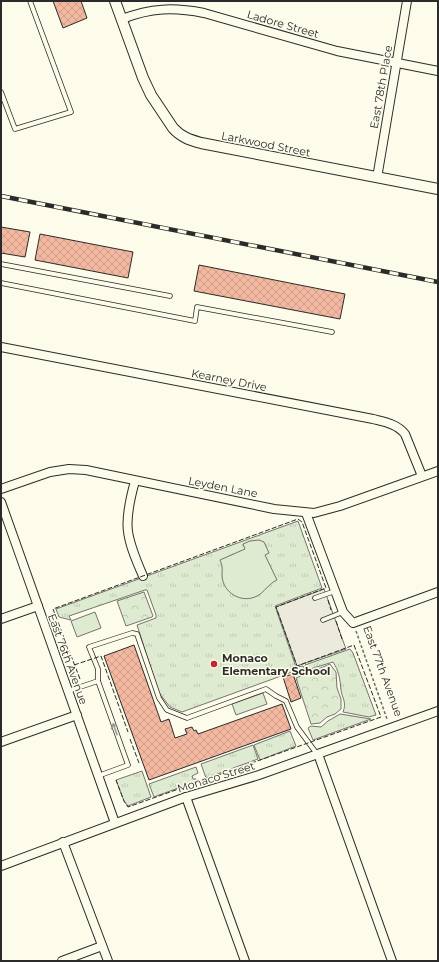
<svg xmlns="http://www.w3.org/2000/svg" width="439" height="962" font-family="Montserrat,sans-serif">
<defs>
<pattern id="grass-tufts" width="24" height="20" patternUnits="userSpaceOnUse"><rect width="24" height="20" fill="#deebd1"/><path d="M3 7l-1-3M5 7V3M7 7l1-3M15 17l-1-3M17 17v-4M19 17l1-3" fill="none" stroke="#bfcab4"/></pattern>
<pattern id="park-crowns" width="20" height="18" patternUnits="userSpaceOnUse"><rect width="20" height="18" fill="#deebd1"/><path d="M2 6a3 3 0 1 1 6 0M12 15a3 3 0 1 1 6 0" fill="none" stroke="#bfcab4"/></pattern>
<pattern id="building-cross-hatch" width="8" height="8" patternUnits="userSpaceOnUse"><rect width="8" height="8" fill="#f2b8a0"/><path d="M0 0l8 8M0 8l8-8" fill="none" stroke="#d09e8a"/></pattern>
</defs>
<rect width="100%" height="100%" fill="#fdfbea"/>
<g fill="url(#grass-tufts)" stroke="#74746e">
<path d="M 298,521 L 322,588 L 275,606 L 296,667 L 303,666 L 305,672 L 294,676 L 292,672 L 182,712 L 170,707 L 159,693 L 137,625 L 156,618 L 156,615 L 147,590 L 145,590 L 69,616 L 71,620 L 59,617 L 56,609 Z"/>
<path d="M 350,649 L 353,653 L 376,715 L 369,717 L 343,712 C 347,702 342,698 341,690 C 340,679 339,671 333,662 L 307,670 L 305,665 Z"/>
<path d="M 340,714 L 371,719 L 313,740 L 308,728 L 311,726 L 321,727 L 328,721 Z"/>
<path d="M 290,731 L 296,746 L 260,760 L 254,745 Z"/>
<path d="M 253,745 L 258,759 L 206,778 L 201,764 Z"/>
<path d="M 196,767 L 198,773 L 192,776 L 193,779 L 196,779 L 197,781 L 154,797 L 149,784 Z"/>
<path d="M 142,771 L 151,797 L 128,806 L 124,801 L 116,780 Z"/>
</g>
<g fill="url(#park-crowns)" stroke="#74746e">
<path d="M 144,592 L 153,616 L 152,617 L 126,626 L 117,601 Z"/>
<path d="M 330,664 L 336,672 L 337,688 L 341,699 L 341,709 L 335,714 L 327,717 L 320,723 L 311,724 L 296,678 Z"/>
</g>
<g fill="#deebd1" stroke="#74746e">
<path d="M 259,540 L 264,542 L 269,553 L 265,555 L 277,580 C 268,584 265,592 257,596 C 242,604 223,593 222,576 C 222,569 223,567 220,560 L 245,549 L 243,544 L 250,541 Z"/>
<path d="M 95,612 L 101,628 L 77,637 L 71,621 Z"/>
<path d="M 263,693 L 267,704 L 236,715 L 232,704 Z"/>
</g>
<path fill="#eceadb" stroke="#74746e" d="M 324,589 L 346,649 L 297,666 L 276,607 Z"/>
<g fill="url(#building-cross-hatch)" stroke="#2b2b2b">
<path d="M 53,1 L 81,1 L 87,18 L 63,28 Z"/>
<path d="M 1,227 L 30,232 L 25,257 L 1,253 Z"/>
<path d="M 40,234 L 133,252 L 128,278 L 35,260 Z"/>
<path d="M 199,265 L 345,294 L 340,319 L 194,291 Z"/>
<path d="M 134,645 L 161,722 L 169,719 L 175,738 L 187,734 L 185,729 L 192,727 L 194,731 L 196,730 L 198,734 L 282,704 L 291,729 L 149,780 L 104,656 Z"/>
<path d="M 293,674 L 301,698 L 291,702 L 283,677 Z"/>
</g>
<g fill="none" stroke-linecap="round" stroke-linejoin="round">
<g stroke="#2b2b2b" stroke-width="5.5">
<g id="service">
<path d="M 1,92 L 15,129 L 71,112 L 30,1"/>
<path d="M 1,264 L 170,296"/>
<path d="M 1,283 L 195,321 L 197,307 L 332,332"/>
<path d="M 315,598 L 335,591"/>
<path d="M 323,620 L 343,612"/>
<path d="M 98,681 L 98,669 L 89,647 L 132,633 L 137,634 L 159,698 L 167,710 L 187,718 L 266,689 L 276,696 L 286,701 L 297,727 L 317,754"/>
<path d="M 68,691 L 98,681 L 128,765 L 98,776"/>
</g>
</g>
<g stroke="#2b2b2b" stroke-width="10">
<g id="minor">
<path d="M 122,19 C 151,8 173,7 204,13 L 337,51 L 438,71"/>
<path d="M 377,178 L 407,1"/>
<path d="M 1,347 L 373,419 C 385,422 397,424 405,434 L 422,476"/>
<path d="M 135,481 C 123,524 125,535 143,576"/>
<path d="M 1,489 L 50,472 L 69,469 L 86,470 L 274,509 L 314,513 L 340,506 L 438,471"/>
<path d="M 1,502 L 115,823"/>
<path d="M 306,513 L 343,612 L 353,623 L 438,592"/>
<path d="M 1,619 L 38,606"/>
<path d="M 1,742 L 77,715"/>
<path d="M 318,754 L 392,961"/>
<path d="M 186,797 L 245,961"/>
<path d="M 63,842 L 108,961"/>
<path d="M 1,866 L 186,797 L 259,775 L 438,711"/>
<path d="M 62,961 L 102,946"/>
</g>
</g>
<g stroke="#2b2b2b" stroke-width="12">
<path id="tertiary" d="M 115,1 L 143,78 L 151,95 L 173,128 C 181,137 190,140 201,143 L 438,189"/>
</g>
<path stroke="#6a6964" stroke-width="1.5" stroke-dasharray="3 2" stroke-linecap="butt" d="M 356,631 L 387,719"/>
<use href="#service" stroke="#fdfbea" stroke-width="4"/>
<use href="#minor" stroke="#fdfbea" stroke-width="8"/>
<use href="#tertiary" stroke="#fdfbea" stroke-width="10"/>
<g stroke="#2b2b2b" stroke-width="4.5">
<path id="rail" d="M 1,196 L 438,282"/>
</g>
<use href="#rail" stroke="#fdfbea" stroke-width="3" stroke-dasharray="9" stroke-linecap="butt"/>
<g stroke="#2b2b2b" stroke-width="1" stroke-dasharray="5 2" stroke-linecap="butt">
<path d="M 328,600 L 331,610"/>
<path d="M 336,621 L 342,639"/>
<path d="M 74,665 L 101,656 L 128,732"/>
<path d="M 80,679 L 53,609 L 298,519 L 302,522 L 326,588 L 276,607 L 297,666 L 354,645 L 381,717 L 128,807 L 124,801 L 116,780"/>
<path d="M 130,739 L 139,763"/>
</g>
</g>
<defs><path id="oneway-shaft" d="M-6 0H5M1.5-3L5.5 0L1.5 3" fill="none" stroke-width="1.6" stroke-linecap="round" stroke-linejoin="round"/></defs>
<use stroke="#9e9d94" href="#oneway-shaft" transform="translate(115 729) rotate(-110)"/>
<circle fill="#c62828" stroke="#fdfbea" stroke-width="1.5" cx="214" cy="664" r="4"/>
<g text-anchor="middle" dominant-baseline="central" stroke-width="3" stroke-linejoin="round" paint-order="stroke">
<g font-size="11" fill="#2b2b2b" stroke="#fdfbea">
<text transform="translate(283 24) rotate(16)">Ladore Street</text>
<text transform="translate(381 87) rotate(-80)">East 78th Place</text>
<text transform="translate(266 144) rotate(11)">Larkwood Street</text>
<text transform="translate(229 380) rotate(11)">Kearney Drive</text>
<text transform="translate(223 487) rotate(11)">Leyden Lane</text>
<text transform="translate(68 659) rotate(70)">East 76th Avenue</text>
<text transform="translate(383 671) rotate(70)">East 77th Avenue</text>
<text transform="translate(216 777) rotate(-17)">Monaco Street</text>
</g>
<g font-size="11" font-weight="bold" fill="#2b2b2b" stroke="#fdfbea" text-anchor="start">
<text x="222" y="658">Monaco<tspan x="222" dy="13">Elementary School</tspan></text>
</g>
</g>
<rect width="439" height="962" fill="none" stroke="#2b2b2b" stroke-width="4"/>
</svg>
